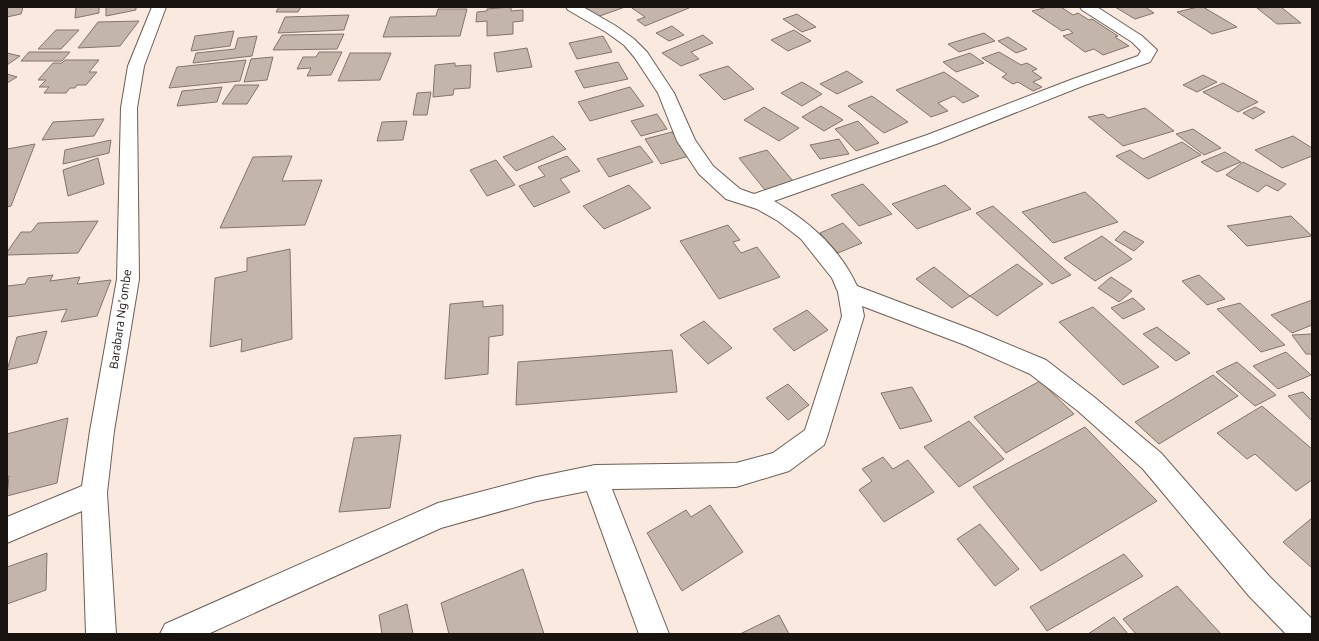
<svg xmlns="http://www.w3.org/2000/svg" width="1319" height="641" font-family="Ubuntu,sans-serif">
<rect width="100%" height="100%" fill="#f9e9df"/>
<g fill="#c4b5ab" stroke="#83756c">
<path d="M 7,7 L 23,7 L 21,14 L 7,17 Z"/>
<path d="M 76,7 L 99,7 L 99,13 L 75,18 Z"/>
<path d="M 106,7 L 136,7 L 136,10 L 106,16 Z"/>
<path d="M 279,7 L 301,7 L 298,12 L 276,12 Z"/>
<path d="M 511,7 L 511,11 L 523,10 L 523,21 L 513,22 L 513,34 L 487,36 L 487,21 L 476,22 L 477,12 L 487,11 L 487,9 Z"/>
<path d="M 584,7 L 625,7 L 597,17 Z"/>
<path d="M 636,7 L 687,7 L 689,8 L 645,26 L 637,20 L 645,17 L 632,8 Z"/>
<path d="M 1048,7 L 1061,7 L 1073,15 L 1078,13 L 1089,20 L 1092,19 L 1118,36 L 1115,37 L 1129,46 L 1103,55 L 1094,49 L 1085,52 L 1063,36 L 1073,33 L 1068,29 L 1062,31 L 1032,11 Z"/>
<path d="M 1115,7 L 1145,7 L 1154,13 L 1135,19 Z"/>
<path d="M 1198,7 L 1203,7 L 1237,27 L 1212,34 L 1177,12 Z"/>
<path d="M 1281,7 L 1301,23 L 1277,24 L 1257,8 Z"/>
<path d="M 438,9 L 467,9 L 460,36 L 383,37 L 390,17 L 436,16 Z"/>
<path d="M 797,14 L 816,27 L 802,32 L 783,19 Z"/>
<path d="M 349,15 L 344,30 L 278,33 L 285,17 Z"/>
<path d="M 139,21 L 120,46 L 78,48 L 98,22 Z"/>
<path d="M 672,26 L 684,35 L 669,41 L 656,33 Z"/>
<path d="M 56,30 L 79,30 L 61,49 L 38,49 Z"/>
<path d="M 794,30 L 811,41 L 788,51 L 771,40 Z"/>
<path d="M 234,31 L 230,46 L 191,51 L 195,36 Z"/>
<path d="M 984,33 L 995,41 L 959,52 L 948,44 Z"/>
<path d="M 344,34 L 337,49 L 273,50 L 282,35 Z"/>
<path d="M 703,35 L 713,43 L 691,52 L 699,59 L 681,66 L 662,53 Z"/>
<path d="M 257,36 L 252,56 L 193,63 L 196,53 L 235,49 L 238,38 Z"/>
<path d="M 603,36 L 612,52 L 577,59 L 569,43 Z"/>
<path d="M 1008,37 L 1027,49 L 1016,53 L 998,41 Z"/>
<path d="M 527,48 L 532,67 L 497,72 L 494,53 Z"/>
<path d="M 29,52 L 70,52 L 62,61 L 21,61 Z"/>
<path d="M 319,52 L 342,52 L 331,75 L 307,76 L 311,68 L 297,69 L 303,57 L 316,57 Z"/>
<path d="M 999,52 L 1021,65 L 1027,63 L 1037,69 L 1032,71 L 1042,78 L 1033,82 L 1042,87 L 1033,91 L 1018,82 L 1013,84 L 1002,77 L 1007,74 L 982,58 Z"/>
<path d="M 7,53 L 20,56 L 7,65 Z"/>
<path d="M 350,53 L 391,53 L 380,80 L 338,81 Z"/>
<path d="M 970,53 L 984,63 L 956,72 L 943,62 Z"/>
<path d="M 273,57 L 267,80 L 244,82 L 251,59 Z"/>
<path d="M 65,60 L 99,60 L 89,72 L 97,72 L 86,85 L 77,85 L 75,88 L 70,88 L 66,93 L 44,93 L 49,87 L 39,87 L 46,80 L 38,80 L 53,63 L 62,63 Z"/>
<path d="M 246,60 L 240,81 L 169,88 L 177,67 Z"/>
<path d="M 618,62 L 628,79 L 584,88 L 575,71 Z"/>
<path d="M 455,63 L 455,66 L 471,65 L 470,88 L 454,89 L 453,95 L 433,97 L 435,65 Z"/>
<path d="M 728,66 L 754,89 L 724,100 L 699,75 Z"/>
<path d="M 847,71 L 863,82 L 837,94 L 820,84 Z"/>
<path d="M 944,72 L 979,96 L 963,103 L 954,96 L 938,103 L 948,111 L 931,117 L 896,90 Z"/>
<path d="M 7,74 L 17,77 L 7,83 Z"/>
<path d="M 1203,75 L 1217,82 L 1197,92 L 1183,85 Z"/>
<path d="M 802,82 L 822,94 L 802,106 L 781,93 Z"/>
<path d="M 1223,83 L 1258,102 L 1238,112 L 1203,92 Z"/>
<path d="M 235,85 L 259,85 L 247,104 L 222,104 Z"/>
<path d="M 222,87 L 217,102 L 177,106 L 182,91 Z"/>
<path d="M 630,87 L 644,106 L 590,121 L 578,102 Z"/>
<path d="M 431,92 L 427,115 L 413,115 L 417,93 Z"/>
<path d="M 872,96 L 908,122 L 884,133 L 848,106 Z"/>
<path d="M 821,106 L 843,120 L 824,131 L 802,117 Z"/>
<path d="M 764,107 L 799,128 L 779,141 L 744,120 Z"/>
<path d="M 1255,107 L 1265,112 L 1253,119 L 1243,113 Z"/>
<path d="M 1145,108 L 1174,131 L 1123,146 L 1088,117 L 1103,114 L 1108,118 Z"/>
<path d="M 657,114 L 667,129 L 641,136 L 631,121 Z"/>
<path d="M 104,119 L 94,136 L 42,140 L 53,122 Z"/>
<path d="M 407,121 L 403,140 L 377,141 L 382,122 Z"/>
<path d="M 858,121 L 879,143 L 856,151 L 835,129 Z"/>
<path d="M 1193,129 L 1221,148 L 1204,155 L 1176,134 Z"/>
<path d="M 672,132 L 689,156 L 661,164 L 645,139 Z"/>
<path d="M 553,136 L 566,149 L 516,171 L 503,157 Z"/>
<path d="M 1293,136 L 1312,148 L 1312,156 L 1282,168 L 1255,150 Z"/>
<path d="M 839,139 L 849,154 L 820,159 L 810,145 Z"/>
<path d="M 111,140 L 109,153 L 63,164 L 65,150 Z"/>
<path d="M 1182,142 L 1201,155 L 1148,179 L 1116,156 L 1130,150 L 1143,159 Z"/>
<path d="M 35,144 L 11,206 L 7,207 L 7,149 Z"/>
<path d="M 640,146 L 653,162 L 609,177 L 597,159 Z"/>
<path d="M 767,150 L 793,181 L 765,190 L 739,158 Z"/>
<path d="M 1225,152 L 1241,162 L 1217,172 L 1201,162 Z"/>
<path d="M 292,156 L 282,181 L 322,180 L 305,225 L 220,228 L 253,157 Z"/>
<path d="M 567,156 L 580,171 L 560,179 L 570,192 L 534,207 L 519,186 L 545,176 L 538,167 Z"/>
<path d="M 98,158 L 104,184 L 68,196 L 63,170 Z"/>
<path d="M 496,160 L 515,185 L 487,196 L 470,170 Z"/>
<path d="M 1243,162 L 1286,184 L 1278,191 L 1266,185 L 1258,192 L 1226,175 Z"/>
<path d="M 863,184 L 892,214 L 859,226 L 831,195 Z"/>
<path d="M 629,185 L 651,208 L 604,229 L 583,206 Z"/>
<path d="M 945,185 L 971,209 L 917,229 L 892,204 Z"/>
<path d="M 1085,192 L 1118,222 L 1053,243 L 1022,212 Z"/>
<path d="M 993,206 L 1071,275 L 1052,284 L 976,213 Z"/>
<path d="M 1291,216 L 1312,236 L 1247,246 L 1227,226 Z"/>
<path d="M 98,221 L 78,253 L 7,255 L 7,252 L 21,232 L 31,232 L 38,223 Z"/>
<path d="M 843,223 L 862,243 L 838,253 L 820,233 Z"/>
<path d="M 728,225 L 740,240 L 733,242 L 741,253 L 757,247 L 780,277 L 719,299 L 680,241 Z"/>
<path d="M 1124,231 L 1144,242 L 1134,251 L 1115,240 Z"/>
<path d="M 1102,236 L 1132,259 L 1095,281 L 1064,258 Z"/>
<path d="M 290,249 L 292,339 L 241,352 L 242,339 L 210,347 L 215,278 L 247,271 L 247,258 Z"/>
<path d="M 1017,264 L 1043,284 L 997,316 L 970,296 Z"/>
<path d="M 934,267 L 970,296 L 952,308 L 916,279 Z"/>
<path d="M 53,275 L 50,281 L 80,277 L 77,284 L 111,280 L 97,316 L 61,322 L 67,309 L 7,317 L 7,286 L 25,284 L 28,278 Z"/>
<path d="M 1199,275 L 1225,299 L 1207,305 L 1182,281 Z"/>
<path d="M 1111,277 L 1132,291 L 1119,302 L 1098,288 Z"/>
<path d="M 1133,298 L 1145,309 L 1123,319 L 1111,308 Z"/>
<path d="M 1312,300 L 1312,325 L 1292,333 L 1271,315 Z"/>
<path d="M 483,301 L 483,307 L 503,305 L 503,335 L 489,337 L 488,374 L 445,379 L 450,304 Z"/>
<path d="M 1240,303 L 1285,345 L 1261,352 L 1217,309 Z"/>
<path d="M 1093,307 L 1159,367 L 1123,385 L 1059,322 Z"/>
<path d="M 807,310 L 828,330 L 794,351 L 773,329 Z"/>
<path d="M 704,321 L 732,348 L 708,364 L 680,335 Z"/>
<path d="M 1157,327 L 1190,353 L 1176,361 L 1143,334 Z"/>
<path d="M 47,331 L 37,363 L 7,370 L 17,337 Z"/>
<path d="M 1312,334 L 1312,354 L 1306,354 L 1292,335 Z"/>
<path d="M 672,350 L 677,392 L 516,405 L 518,362 Z"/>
<path d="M 1286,352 L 1311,375 L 1278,389 L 1253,366 Z"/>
<path d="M 1237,362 L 1276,395 L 1255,406 L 1216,372 Z"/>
<path d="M 1213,375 L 1238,396 L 1159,444 L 1135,422 Z"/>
<path d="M 1040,381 L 1074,414 L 1006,453 L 974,417 Z"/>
<path d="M 788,384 L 809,405 L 788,420 L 766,398 Z"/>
<path d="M 912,387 L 932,421 L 900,429 L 881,393 Z"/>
<path d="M 1303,392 L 1312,401 L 1312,421 L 1288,396 Z"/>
<path d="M 1262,406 L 1312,449 L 1312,480 L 1296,491 L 1255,454 L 1247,459 L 1217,433 Z"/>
<path d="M 68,418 L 57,483 L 7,496 L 9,476 L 7,477 L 7,434 Z"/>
<path d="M 969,421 L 1004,459 L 959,487 L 924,447 Z"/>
<path d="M 1085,427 L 1157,501 L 1041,571 L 973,487 Z"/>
<path d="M 401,435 L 390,508 L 339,512 L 354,438 Z"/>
<path d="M 883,457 L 893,469 L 908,460 L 934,492 L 884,522 L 859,490 L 872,481 L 862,469 Z"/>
<path d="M 710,505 L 743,552 L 682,591 L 647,533 L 686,510 L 691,517 Z"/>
<path d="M 1312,518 L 1312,568 L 1283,542 Z"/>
<path d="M 980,524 L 1019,569 L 995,586 L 957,539 Z"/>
<path d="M 47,553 L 46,590 L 7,604 L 7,567 Z"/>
<path d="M 1124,554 L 1143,576 L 1047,631 L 1030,607 Z"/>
<path d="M 523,569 L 544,634 L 449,634 L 441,603 Z"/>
<path d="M 1177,586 L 1221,634 L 1136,634 L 1123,619 Z"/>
<path d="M 407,604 L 413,634 L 382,634 L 379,615 Z"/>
<path d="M 779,615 L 789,634 L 740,634 Z"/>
<path d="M 1114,617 L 1128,634 L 1088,634 Z"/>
</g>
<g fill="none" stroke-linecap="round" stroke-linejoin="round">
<g stroke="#6c5f56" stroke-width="2">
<g id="minor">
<path d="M 152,7 L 166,7 L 144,66 L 137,108 L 139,279 L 114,431 L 107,493 L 116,634 L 86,634 L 82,511 L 7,543 L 7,517 L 82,486 L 90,431 L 117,279 L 121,108 L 128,66 Z"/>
<path d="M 566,7 L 583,7 L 616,26 L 634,39 L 647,52 L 674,93 L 695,140 L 713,166 L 740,189 L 754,194 L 927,135 L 1073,79 L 1138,56 L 1141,51 L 1132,42 L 1082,10 L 1080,7 L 1097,7 L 1142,36 L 1157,50 L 1150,62 L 1085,85 L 939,143 L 774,201 C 809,221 840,249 857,286 L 981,333 L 1046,360 L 1094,397 L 1161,453 L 1269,576 L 1312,619 L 1312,634 L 1286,634 L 1249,596 L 1143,469 L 1078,411 L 1030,374 L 965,345 L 862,306 L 864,316 L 827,437 L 824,445 L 789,471 L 736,487 L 612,489 L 669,634 L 639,634 L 587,491 L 537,501 L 441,528 L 208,634 L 160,634 L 165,624 L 438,503 L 537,477 L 595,465 L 736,463 L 773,453 L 805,430 L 842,316 L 838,292 L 832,278 L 801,239 L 778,221 L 757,209 L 726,199 L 699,174 L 677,141 L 658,93 L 635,58 L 624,45 L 606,32 L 568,10 Z"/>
</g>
</g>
<use href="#minor" fill="#fff" fill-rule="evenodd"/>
</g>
<g text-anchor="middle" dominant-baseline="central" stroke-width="3" stroke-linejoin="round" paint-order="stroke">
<g font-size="12" fill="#18130f" stroke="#fff">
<text transform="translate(120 319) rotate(-82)">Barabara Ng'ombe</text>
</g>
</g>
<rect width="1319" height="641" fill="none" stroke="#18130f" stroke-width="16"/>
</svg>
